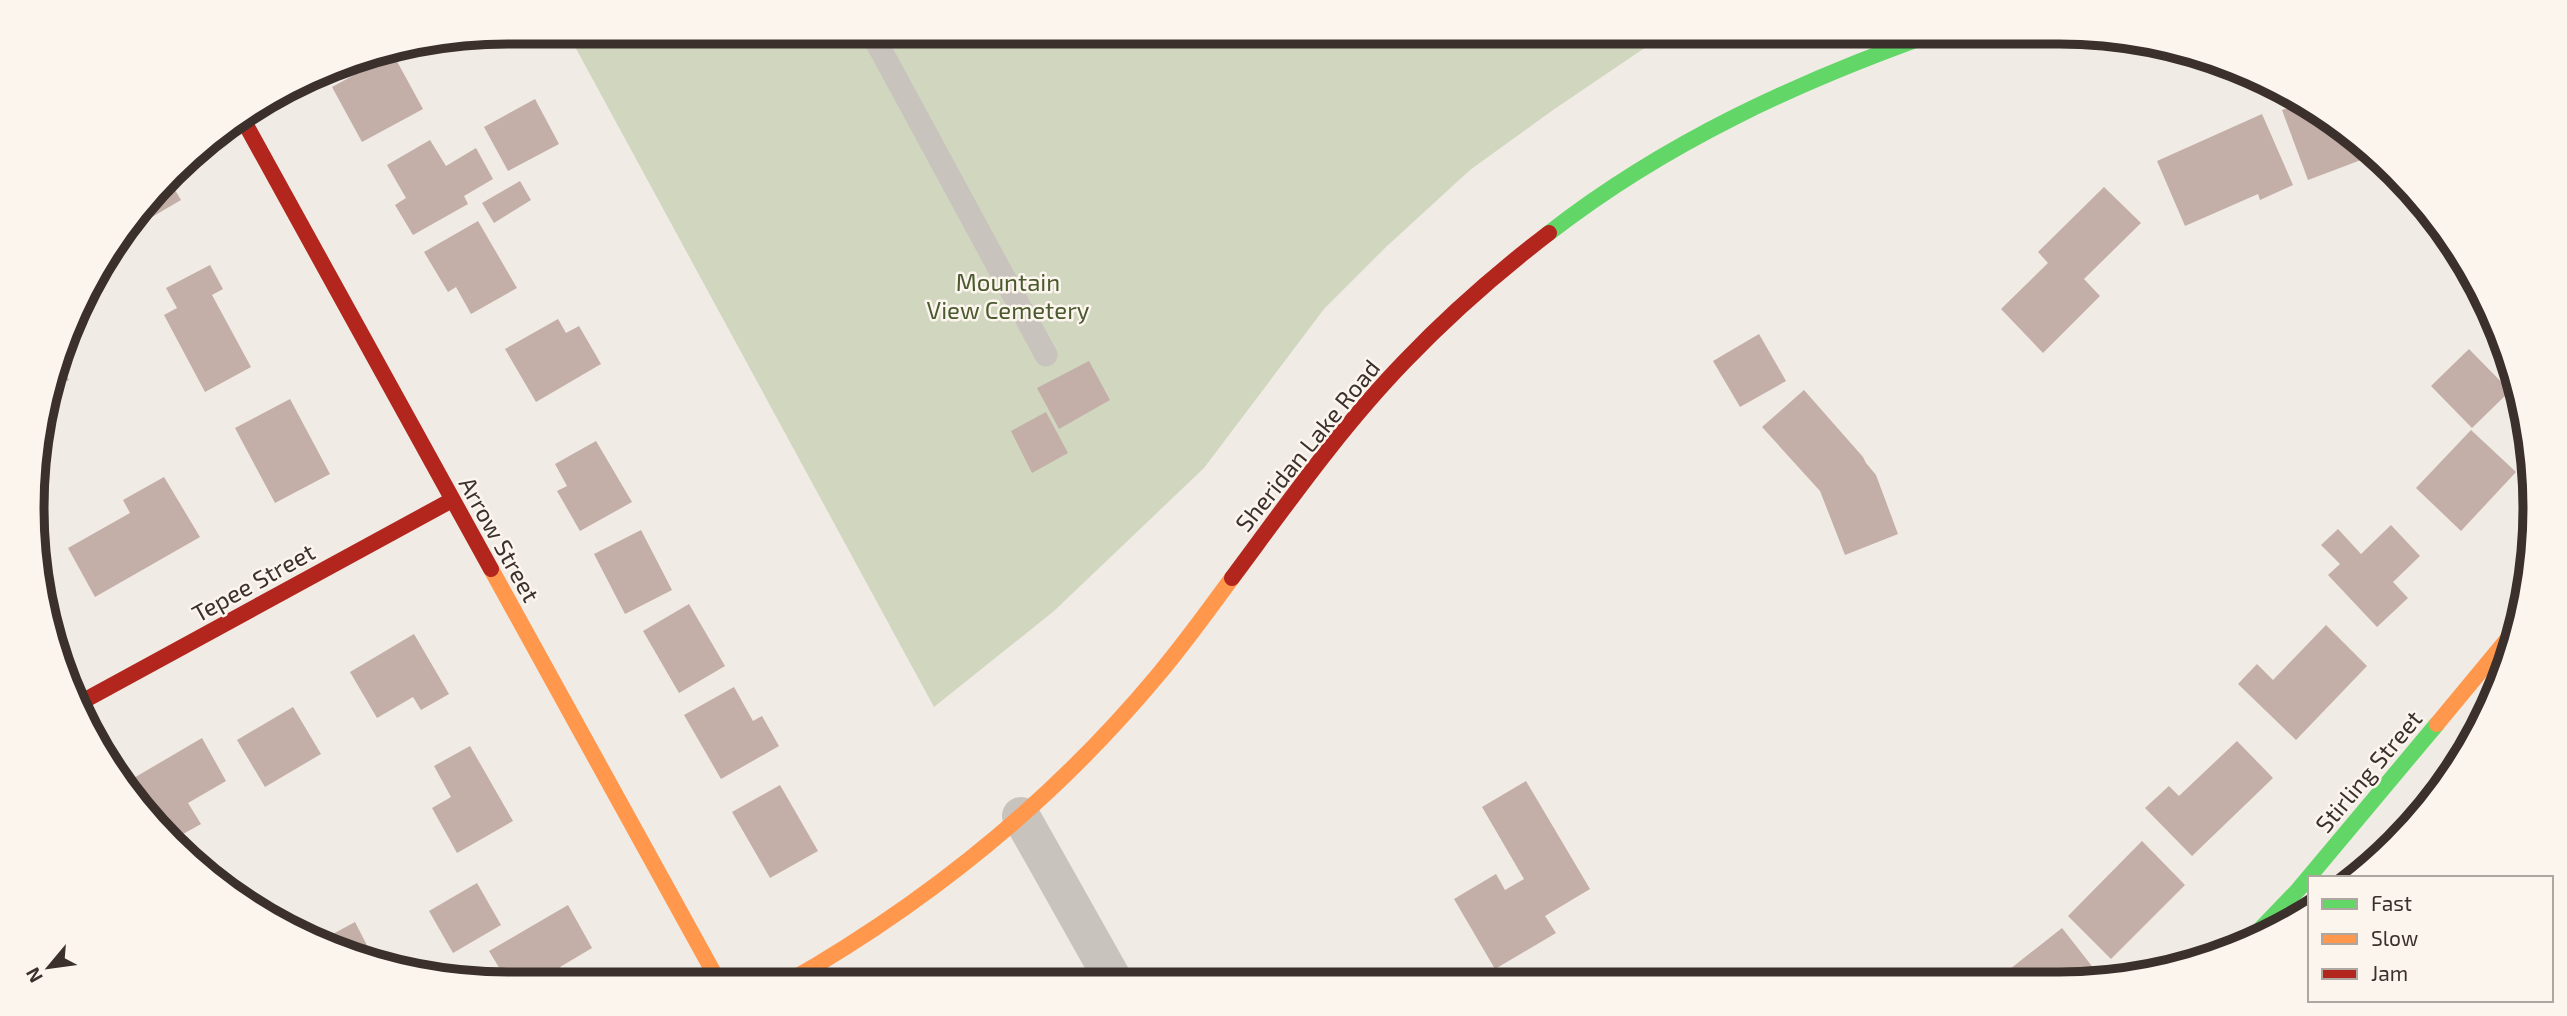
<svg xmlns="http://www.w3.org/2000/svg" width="2567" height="1016" font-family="'Exo 2',sans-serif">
<rect width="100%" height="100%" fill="#f0ebe5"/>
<path fill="#d1d6bf" d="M 567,32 L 1676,32 L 1649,45 L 1553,110 L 1470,170 L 1386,247 L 1324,309 L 1204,468 L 1054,611 L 934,707 Z"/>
<g fill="#c3afa7">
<path d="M 393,54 L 423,109 L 362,142 L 332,87 Z"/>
<path d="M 535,99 L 559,144 L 508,171 L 484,127 Z"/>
<path d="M 2305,101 L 2351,134 L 2361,160 L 2308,180 L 2282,110 Z"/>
<path d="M 2262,114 L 2293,185 L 2260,200 L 2258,194 L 2185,226 L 2157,161 Z"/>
<path d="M 430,140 L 446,166 L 476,148 L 493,179 L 464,196 L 468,204 L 413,235 L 395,205 L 406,198 L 387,165 Z"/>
<path d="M 169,180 L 181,200 L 128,231 Z"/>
<path d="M 520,181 L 531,200 L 494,223 L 482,203 Z"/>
<path d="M 2104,187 L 2141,223 L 2084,279 L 2100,296 L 2043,353 L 2001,309 L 2048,263 L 2038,252 Z"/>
<path d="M 478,221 L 517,288 L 471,314 L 456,287 L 448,292 L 424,252 Z"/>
<path d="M 210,265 L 223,289 L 212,295 L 251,367 L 205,392 L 164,315 L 177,308 L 166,288 Z"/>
<path d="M 558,319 L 566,333 L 579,326 L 601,364 L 536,402 L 505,349 Z"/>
<path d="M 1759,334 L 1786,381 L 1740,407 L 1713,361 Z"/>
<path d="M 2469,349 L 2510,391 L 2472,428 L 2431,386 Z"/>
<path d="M 57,355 L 69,380 L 48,391 L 51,381 Z"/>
<path d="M 1089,361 L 1110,400 L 1059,429 L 1037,388 Z"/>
<path d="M 1804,390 L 1863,457 L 1866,463 L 1876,475 L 1898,534 L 1845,555 L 1820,491 L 1762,427 Z"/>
<path d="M 290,399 L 330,474 L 275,503 L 235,428 Z"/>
<path d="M 1046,412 L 1068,453 L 1032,473 L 1011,431 Z"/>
<path d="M 2471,430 L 2516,472 L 2461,531 L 2416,488 Z"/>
<path d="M 596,441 L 632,502 L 580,531 L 557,491 L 567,486 L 555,464 Z"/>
<path d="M 164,477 L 200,537 L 95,597 L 68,548 L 130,513 L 123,500 Z"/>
<path d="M 2391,525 L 2420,556 L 2393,582 L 2408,598 L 2377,627 L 2328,575 L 2340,564 L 2321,545 L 2338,529 L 2361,554 Z"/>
<path d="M 641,530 L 672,590 L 625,614 L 594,554 Z"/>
<path d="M 689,604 L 725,666 L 679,693 L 643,631 Z"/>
<path d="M 2326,625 L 2367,666 L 2296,740 L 2238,684 L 2257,664 L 2273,680 Z"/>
<path d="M 414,634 L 449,694 L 421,710 L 413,697 L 377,718 L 350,672 Z"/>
<path d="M 734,687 L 753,721 L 762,716 L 779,746 L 721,779 L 684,715 Z"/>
<path d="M 293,707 L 321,754 L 265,787 L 237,740 Z"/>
<path d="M 202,738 L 226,781 L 188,803 L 201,824 L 174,839 L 136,799 L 127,782 Z"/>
<path d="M 2237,741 L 2273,778 L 2192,856 L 2145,808 L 2169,786 L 2179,796 Z"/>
<path d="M 470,746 L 513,821 L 457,853 L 432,808 L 451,797 L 434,766 Z"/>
<path d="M 1526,781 L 1590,889 L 1545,916 L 1556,933 L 1495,969 L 1454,899 L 1496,874 L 1505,890 L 1524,879 L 1482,807 Z"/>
<path d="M 780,785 L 818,851 L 770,878 L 732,812 Z"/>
<path d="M 2142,841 L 2185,885 L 2111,959 L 2068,916 Z"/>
<path d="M 477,883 L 501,925 L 453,953 L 429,911 Z"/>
<path d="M 568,905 L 592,948 L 560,967 L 564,974 L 546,984 L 509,984 L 489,951 Z"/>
<path d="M 355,922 L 376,963 L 355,959 L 320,941 Z"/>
<path d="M 2062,928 L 2095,970 L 2082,980 L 2011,981 L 2005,973 Z"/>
</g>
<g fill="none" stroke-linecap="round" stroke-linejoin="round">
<path stroke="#c9c3be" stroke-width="23" d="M 871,32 L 1046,355"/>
<path stroke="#c9c3be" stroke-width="38" d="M 1021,816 L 1115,983"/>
<g stroke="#63d668" stroke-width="16">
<path d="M 1549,233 C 1666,142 1799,81 1938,32"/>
<path d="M 2248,942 L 2298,890 L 2437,724"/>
</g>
<g stroke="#ff974d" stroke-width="16">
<path d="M 491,569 L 720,984"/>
<path d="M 2437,724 L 2519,625"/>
<path d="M 784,984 C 925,904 1054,800 1158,675 C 1184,644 1208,611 1232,578"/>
</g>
<g stroke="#b3261e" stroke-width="16">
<path d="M 241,116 L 491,569"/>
<path d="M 1232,578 C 1287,504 1341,427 1405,361 C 1450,314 1498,272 1549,233"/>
<path d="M 76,705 L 452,500"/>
</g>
</g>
<g text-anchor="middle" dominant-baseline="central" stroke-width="5" stroke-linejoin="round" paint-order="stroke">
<g font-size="24" fill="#4a5a2e" stroke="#fbf5ee">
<text x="1008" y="281">Mountain<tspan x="1008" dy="28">View Cemetery</tspan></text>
</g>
<g font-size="24" fill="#3b302b" stroke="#fbf5ee">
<text transform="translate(1307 445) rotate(-51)">Sheridan Lake Road</text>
<text transform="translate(500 539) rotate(61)">Arrow Street</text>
<text transform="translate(253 582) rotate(-29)">Tepee Street</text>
<text transform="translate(2368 771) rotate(-50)">Stirling Street</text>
</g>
</g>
<path d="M0 0H2567V1016H0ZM508 44H2059A464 464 0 0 1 2523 508V508A464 464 0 0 1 2059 972H508A464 464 0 0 1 44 508V508A464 464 0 0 1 508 44Z" fill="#fbf5ee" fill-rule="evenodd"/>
<path fill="none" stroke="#3b302b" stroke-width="9" d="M508 44H2059A464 464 0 0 1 2523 508V508A464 464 0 0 1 2059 972H508A464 464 0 0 1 44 508V508A464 464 0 0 1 508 44Z"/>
<rect x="2308" y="876" width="245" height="126" fill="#fbf5ee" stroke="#aea6a0" stroke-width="2"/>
<rect x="2322" y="899" width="35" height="10" fill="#63d668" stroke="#aea6a0" stroke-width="2"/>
<text x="2371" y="911" font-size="21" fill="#3b302b">Fast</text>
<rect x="2322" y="934" width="35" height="10" fill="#ff974d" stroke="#aea6a0" stroke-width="2"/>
<text x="2371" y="946" font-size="21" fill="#3b302b">Slow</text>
<rect x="2322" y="969" width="35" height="10" fill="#b3261e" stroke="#aea6a0" stroke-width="2"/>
<text x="2371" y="981" font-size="21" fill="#3b302b">Jam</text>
<g transform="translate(49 967) rotate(241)" stroke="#fbf5ee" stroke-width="5" paint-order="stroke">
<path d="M0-5L12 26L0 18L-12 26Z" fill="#3b302b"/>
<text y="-10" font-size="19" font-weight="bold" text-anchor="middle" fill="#3b302b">N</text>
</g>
</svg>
